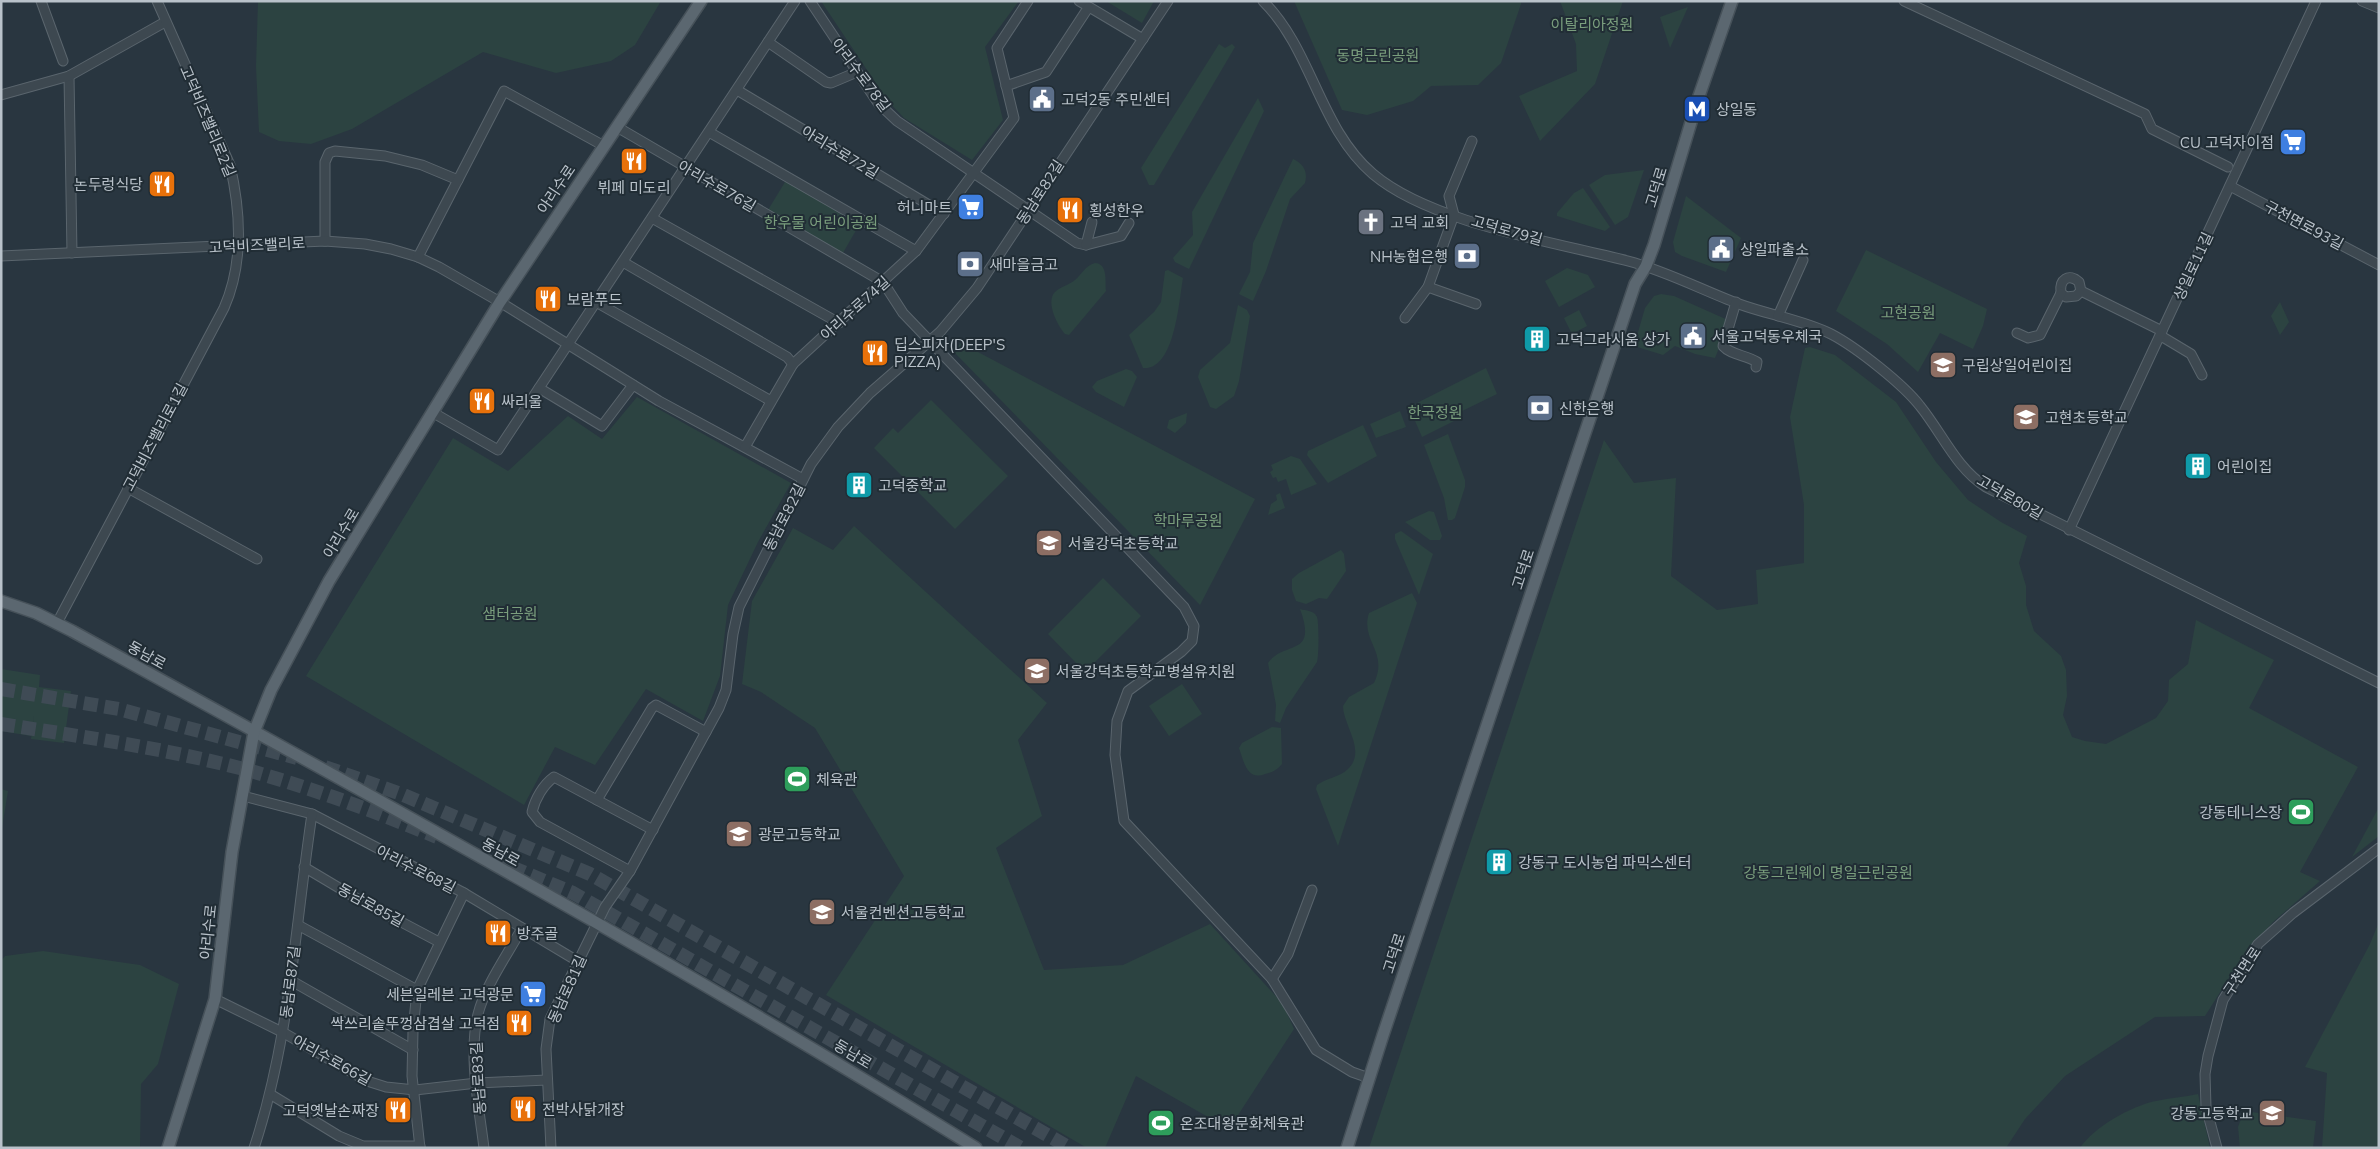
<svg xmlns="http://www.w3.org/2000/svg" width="2380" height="1149" font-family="Mulish,'Noto Sans KR',sans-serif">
<rect width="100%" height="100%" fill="#293640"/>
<g fill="#2c4341">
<path d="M 258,1 L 661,1 L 635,45 L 611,61 L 556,73 L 483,52 L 352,129 L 311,144 L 279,141 L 259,132 L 256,66 Z"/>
<path d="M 821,1 L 1019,1 L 985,47 L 1003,120 L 972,160 L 904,118 L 887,100 Z"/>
<path d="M 1106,1 L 1154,1 L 1142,23 Z"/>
<path d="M 1294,1 L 1521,1 L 1521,4 L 1501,63 L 1478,85 L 1431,86 L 1413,101 L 1367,115 L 1342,110 Z"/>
<path d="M 1560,1 L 1623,1 L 1595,84 L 1540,141 L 1519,96 L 1577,71 L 1576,44 Z"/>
<path d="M 1688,7 L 1670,48 L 1660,17 Z"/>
<path d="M 1219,44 L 1225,48 L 1232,44 L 1235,47 L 1154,185 L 1149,185 L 1141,168 Z"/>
<path d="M 1258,98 L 1264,111 L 1189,269 L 1175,262 L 1173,258 L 1193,235 L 1192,212 Z"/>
<path d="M 1293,159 C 1304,164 1308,172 1305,183 L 1290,199 L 1266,271 L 1253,301 L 1239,294 L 1250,272 L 1253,243 Z"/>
<path d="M 1644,170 L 1628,217 L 1615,225 L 1589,185 L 1605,175 Z"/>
<path d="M 788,177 L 862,220 L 840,258 L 765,215 Z"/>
<path d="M 1583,188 L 1610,227 L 1605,231 L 1557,216 L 1557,213 L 1574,193 Z"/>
<path d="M 1686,196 L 1741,238 L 1726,272 L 1682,256 L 1675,252 L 1673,242 Z"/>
<path d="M 1866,250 L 1987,309 L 1983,326 L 1973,349 L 1940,333 L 1918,372 L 1887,344 L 1836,311 Z"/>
<path d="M 1095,263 C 1108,264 1105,280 1106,291 L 1069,335 L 1065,334 C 1058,326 1045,302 1055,292 C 1060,287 1069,285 1075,280 C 1082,274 1085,266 1095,263 Z"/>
<path d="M 1567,268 L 1588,275 L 1595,287 L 1559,307 L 1545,281 Z"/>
<path d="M 1168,270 L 1183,278 C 1179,300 1175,371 1143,368 L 1129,335 L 1154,312 L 1161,302 L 1165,271 Z"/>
<path d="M 1661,294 L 1674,296 L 1730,321 L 1715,358 L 1695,354 L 1675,346 L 1663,355 L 1634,346 L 1645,308 L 1654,296 Z"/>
<path d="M 2280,302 L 2289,322 L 2280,335 L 2271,316 Z"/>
<path d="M 1238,305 L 1247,310 L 1250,316 L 1239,381 L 1234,396 L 1216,409 L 1210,407 L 1198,377 L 1200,370 L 1230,343 Z"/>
<path d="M 1579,310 L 1587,326 L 1572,334 L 1564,318 Z"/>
<path d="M 961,343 L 1255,499 L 1200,605 L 953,351 Z"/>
<path d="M 1810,347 L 1835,355 L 1896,402 L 1936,462 L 1968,500 L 2001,522 L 2027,536 L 2019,563 L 2026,586 L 2026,605 L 2034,631 L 2061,656 L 2066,670 L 2067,696 L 2063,715 L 2072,737 L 2085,741 L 2106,744 L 2156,718 L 2168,701 L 2169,680 L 2188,664 L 2196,620 L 2274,660 L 2249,708 L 2358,767 L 2300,872 L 2320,881 L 2273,922 L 2243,956 L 2205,1016 L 2155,1017 L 2065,1076 L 2025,1119 L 2006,1148 L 1369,1148 L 1604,440 L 1634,483 L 1676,478 L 1671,576 L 1717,610 L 1758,604 L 1756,570 L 1804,563 L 1804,505 L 1790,417 L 1805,348 Z"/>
<path d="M 1486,368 L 1497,394 L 1454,415 L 1456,420 L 1422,437 L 1409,407 Z"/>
<path d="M 1126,369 L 1132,371 L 1137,377 L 1124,407 L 1096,392 L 1092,387 L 1097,381 Z"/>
<path d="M 637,397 L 791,483 L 758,542 L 728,605 L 720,676 L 703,721 L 646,689 L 595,765 L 555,747 L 524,805 L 306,676 L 453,438 L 508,471 L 568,416 L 602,439 Z"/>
<path d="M 931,400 L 1008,476 L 955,529 L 874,448 L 893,428 L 898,433 Z"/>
<path d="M 1400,411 L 1406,427 L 1376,438 L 1370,424 Z"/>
<path d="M 1187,413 L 1186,423 L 1175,433 L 1167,428 L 1169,420 Z"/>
<path d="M 1363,425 L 1377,456 L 1328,483 L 1307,455 L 1308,451 Z"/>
<path d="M 1448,434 L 1465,480 L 1465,487 L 1455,518 L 1452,520 L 1448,520 L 1444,498 L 1424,445 Z"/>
<path d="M 1291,456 L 1300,459 L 1317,484 L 1291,495 L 1286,479 L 1278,482 L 1276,477 L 1273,478 L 1270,472 L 1273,470 L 1271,465 Z"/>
<path d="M 1280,493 L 1285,508 L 1268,515 L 1271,504 L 1277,500 L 1276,495 Z"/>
<path d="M 1429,511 L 1434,512 L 1442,536 L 1440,540 L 1430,540 L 1405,522 Z"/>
<path d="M 854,526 L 1047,703 L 1018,740 L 1042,816 L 996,848 L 1044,970 L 1123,965 L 1210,924 L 1283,1004 L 1294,1029 L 1229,1129 L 1136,1076 L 1105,1148 L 1087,1148 L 826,995 L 904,876 L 815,728 L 761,692 L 742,684 L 752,601 L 793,528 L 833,550 Z"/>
<path d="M 1401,531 L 1433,554 L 1419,595 L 1395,539 L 1395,534 Z"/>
<path d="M 1341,550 L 1344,554 L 1346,571 L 1327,599 L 1319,598 L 1306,604 L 1296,601 L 1292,590 L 1292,579 L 1299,573 Z"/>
<path d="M 1103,578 L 1141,616 L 1091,666 L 1081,668 L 1048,634 Z"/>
<path d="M 1412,593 L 1417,603 L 1338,846 L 1316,789 L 1317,785 C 1326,778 1340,777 1348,769 C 1367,751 1343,725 1343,706 L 1349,697 L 1374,683 C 1389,652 1360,641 1369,613 Z"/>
<path d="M 1300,609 C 1306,611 1314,610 1317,617 C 1319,623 1319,655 1317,662 L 1286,708 L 1280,723 L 1275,721 L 1276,705 L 1268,663 C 1284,640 1318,658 1300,609 Z"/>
<path d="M 1,669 L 40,675 L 39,687 L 71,691 L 64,743 L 31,739 L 34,715 L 31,736 L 1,731 Z"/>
<path d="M 1182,684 L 1202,714 L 1169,736 L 1149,706 Z"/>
<path d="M 1272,727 L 1281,728 L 1282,764 C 1277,770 1273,772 1265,774 C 1247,781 1244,762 1239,748 L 1242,743 Z"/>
<path d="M 1,789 L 8,791 L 1,834 Z"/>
<path d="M 2379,807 L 2379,836 L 2352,857 Z"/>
<path d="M 2379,922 L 2379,1148 L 2322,1148 L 2327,1073 L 2305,1067 L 2370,944 Z"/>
<path d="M 43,951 L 140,965 L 179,984 L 158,1064 L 141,1084 L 140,1148 L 1,1148 L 1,961 L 5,956 Z"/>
<path d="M 2198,1094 L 2210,1148 L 2080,1148 C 2094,1127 2131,1106 2156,1101 C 2170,1098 2184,1097 2198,1094 Z"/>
<path d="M 2244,1111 L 2316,1121 L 2313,1148 L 2240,1148 L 2238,1127 Z"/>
</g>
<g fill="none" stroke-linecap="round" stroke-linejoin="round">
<g stroke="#3f4b55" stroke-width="14" stroke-dasharray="14 7" stroke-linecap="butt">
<path d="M 1,689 L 119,709 L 297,758"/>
<path d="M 1,724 C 85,737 169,749 251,771 C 314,789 377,812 437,837"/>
<path d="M 325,767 L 401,794 L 590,874 L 1070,1148"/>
<path d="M 492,859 L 573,893 L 1021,1148"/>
</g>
<g stroke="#5a656d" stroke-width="11">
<g id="minor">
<path d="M 41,1 L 63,61"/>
<path d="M 810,1 L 878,103 L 897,121 L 1077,243 L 1086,245 L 1121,236 L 1129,223"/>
<path d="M 1079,1 L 1143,39"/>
<path d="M 1263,1 C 1313,51 1319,128 1373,174 C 1431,223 1554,242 1628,261 C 1666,271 1702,290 1739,304 C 1769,315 1803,320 1831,334 C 1856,347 1903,384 1920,406 C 1942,433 1956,468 1986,487 L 2379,683"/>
<path d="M 1904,1 L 2145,114 L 2152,129 L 2228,167"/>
<path d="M 2362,1 L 2379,8"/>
<path d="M 768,42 L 826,82 L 831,83 L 857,72"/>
<path d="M 69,76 L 72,253"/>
<path d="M 1006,86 L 1046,72 L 1088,8"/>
<path d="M 737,90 L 944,214"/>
<path d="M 1,95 L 69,76 L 165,22"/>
<path d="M 617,127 L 883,282 L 903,313 L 1184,607 L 1194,626 L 1192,641 L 1181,652 L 1128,691 L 1117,721 L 1115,755 L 1124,821 L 1272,979 L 1316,1050 L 1352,1072 L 1369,1078"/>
<path d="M 709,132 L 916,251"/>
<path d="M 2230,186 L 2379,265"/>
<path d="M 652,218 L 839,323"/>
<path d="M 325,241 L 325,162 L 329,153 L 335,151 L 385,156 L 422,165 L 458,180"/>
<path d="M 1086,245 L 1092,222"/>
<path d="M 1,256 L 325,241 L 365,244 L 391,249 L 418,257 L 439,267 L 500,302 L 659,401 L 803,479"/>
<path d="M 418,257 L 504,91 L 604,146"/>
<path d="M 623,262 L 787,357 L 793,364"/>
<path d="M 1428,287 L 1476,304"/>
<path d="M 2081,291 L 2076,296 L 2066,297 L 2061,293 C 2059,279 2069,273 2079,282 L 2081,291 L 2162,331"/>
<path d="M 596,302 L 771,401"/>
<path d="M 1736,302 L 1723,346 C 1731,355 1746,355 1757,362 L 1756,367"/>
<path d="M 1778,316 L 1803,260"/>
<path d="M 1405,318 L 1428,287 L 1454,215 L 1449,196 L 1472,141"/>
<path d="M 2017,333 L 2028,338 L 2040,335 L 2061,293"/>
<path d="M 2161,336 L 2191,354 L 2202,375"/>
<path d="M 539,388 L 602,426 L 633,385"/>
<path d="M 432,412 L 498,450 L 795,1"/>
<path d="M 745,447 L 793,364 L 916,251 L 1014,118 L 997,48 L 1028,1"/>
<path d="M 128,488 L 257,559"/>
<path d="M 2069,530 L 2316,1"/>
<path d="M 57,623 L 224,308 C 244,263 241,213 230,165 L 157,1"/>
<path d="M 243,796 L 312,814 L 464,893 L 579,962"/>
<path d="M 597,800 L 652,708 L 656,705 L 706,732"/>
<path d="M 304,867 L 356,898 L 439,942"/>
<path d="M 630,871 L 540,822 L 532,812 C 535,799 543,785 554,777 L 653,830"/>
<path d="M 298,925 L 417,990"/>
<path d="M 1272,979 L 1288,954 L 1312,890"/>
<path d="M 290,980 L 413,1050"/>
<path d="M 215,999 L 284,1033 L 367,1081 L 386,1087 L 415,1090 L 477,1083 L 547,1080"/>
<path d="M 270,1094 L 339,1136 L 363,1146 L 420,1146"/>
<path d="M 254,1148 C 290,1039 295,927 312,814"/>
<path d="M 420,1148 L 412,1076 L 413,1031 L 417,990 L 464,893"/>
<path d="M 484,1148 C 479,1107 468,1054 478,1014 C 485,986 508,954 522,928"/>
<path d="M 551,1148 L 546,1049 L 550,1019 L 605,907 L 630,871 L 719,708 L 726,690 L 733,634 L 739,607 L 811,464 L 838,427 L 870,393 L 940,332 L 977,288 L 1168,1"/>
<path d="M 2217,1148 L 2206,1107 L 2205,1074 L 2208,1056 L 2223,1000 L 2258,944 L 2293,913 L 2379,848"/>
</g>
</g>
<g stroke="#465159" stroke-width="14">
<g id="major">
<path d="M 1,601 L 36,613 L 72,631 C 376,798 681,965 976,1148"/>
<path d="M 168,1148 L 215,999 L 232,852 L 254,732 L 271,690 L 329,581 L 500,302 L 701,1"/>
<path d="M 1347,1148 L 1383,1035 L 1635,284 L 1646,266 L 1654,245 L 1698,99 L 1732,1"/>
</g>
</g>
<use href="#minor" stroke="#3d4850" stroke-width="9"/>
<use href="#major" stroke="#5b6770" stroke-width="11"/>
</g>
<defs>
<g id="civic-square" transform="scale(1.4375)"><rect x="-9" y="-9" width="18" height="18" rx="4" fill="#5c6f8a" stroke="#212d35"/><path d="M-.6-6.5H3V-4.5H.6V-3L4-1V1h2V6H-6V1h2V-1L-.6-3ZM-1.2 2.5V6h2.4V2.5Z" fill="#fff"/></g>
<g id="metro-square" transform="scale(1.4375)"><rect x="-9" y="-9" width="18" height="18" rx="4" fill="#1a4fb4" stroke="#212d35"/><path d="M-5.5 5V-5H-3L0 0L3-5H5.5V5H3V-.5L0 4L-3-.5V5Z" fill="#fff"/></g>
<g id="supermarket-square" transform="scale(1.4375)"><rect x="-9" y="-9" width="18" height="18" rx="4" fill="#3f7fe0" stroke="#212d35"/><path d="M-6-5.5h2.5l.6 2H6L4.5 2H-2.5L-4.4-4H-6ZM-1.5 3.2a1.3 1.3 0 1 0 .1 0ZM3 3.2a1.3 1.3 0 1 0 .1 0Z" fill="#fff"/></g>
<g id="restaurant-square" transform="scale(1.4375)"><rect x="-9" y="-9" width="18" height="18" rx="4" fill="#e8710a" stroke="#212d35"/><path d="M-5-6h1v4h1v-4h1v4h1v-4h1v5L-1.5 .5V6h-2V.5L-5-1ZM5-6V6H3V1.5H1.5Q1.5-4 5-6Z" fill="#fff"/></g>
<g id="church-square" transform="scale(1.4375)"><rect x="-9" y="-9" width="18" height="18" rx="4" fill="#6b7280" stroke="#212d35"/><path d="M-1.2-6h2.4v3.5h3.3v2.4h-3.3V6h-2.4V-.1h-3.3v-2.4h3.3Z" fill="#fff"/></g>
<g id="bank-square" transform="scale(1.4375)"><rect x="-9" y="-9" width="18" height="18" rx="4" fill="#5c6f8a" stroke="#212d35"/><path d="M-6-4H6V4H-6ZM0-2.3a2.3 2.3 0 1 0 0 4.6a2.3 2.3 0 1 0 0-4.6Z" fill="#fff"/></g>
<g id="building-square" transform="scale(1.4375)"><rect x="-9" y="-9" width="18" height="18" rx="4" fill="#0f9aa8" stroke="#212d35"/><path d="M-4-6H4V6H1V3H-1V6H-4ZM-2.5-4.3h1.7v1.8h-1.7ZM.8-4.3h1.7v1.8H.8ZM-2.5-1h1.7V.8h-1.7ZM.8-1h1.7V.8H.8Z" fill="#fff"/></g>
<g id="school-square" transform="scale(1.4375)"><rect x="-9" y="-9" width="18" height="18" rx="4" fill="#8d6e63" stroke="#212d35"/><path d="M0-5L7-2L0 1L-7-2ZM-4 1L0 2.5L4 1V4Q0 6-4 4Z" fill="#fff"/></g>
<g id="stadium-square" transform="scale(1.4375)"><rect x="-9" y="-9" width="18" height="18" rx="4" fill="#2e9e5b" stroke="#212d35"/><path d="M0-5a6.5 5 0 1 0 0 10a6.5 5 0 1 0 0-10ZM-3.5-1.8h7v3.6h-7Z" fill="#fff"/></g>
</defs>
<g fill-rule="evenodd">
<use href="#civic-square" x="1042" y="99"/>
<use href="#metro-square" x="1697" y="109"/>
<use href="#supermarket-square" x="2293" y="142"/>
<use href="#restaurant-square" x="634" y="161"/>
<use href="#restaurant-square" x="162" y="184"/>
<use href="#supermarket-square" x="971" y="207"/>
<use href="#restaurant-square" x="1070" y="210"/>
<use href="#church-square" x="1371" y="222"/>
<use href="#civic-square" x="1721" y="249"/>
<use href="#bank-square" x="1467" y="256"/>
<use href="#bank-square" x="970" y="264"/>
<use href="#restaurant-square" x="548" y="299"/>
<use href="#civic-square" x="1693" y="336"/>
<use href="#building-square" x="1537" y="339"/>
<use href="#restaurant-square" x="875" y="353"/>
<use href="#school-square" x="1943" y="365"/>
<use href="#restaurant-square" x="482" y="401"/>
<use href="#bank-square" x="1540" y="408"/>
<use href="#school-square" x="2026" y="417"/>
<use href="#building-square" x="2198" y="466"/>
<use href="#building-square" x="859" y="485"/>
<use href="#school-square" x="1049" y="543"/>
<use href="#school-square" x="1037" y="671"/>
<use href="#stadium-square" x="797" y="779"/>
<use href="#stadium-square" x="2301" y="812"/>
<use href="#school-square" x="739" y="834"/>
<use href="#building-square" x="1499" y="862"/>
<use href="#school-square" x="822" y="912"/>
<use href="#restaurant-square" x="498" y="933"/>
<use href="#supermarket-square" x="533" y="994"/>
<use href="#restaurant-square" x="519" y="1023"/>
<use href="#restaurant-square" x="523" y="1109"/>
<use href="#restaurant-square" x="398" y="1110"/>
<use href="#school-square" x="2272" y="1113"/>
<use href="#stadium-square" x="1161" y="1123"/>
</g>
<g text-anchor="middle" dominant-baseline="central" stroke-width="4" stroke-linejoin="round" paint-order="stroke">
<g font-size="15" fill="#7a9e7d" stroke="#212d35">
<text x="1592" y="24">이탈리아정원</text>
<text x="1378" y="55">동명근린공원</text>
<text x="821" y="222">한우물 어린이공원</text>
<text x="1908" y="312">고현공원</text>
<text x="1435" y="412">한국정원</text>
<text x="1188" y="520">학마루공원</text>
<text x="510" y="613">샘터공원</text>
<text x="1828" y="872">강동그린웨이 명일근린공원</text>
</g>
<g font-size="15" fill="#b9c2ca" stroke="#212d35">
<text transform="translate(861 75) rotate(53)">아리수로78길</text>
<text transform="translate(208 121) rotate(67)">고덕비즈밸리로2길</text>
<text transform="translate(840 152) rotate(31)">아리수로72길</text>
<text transform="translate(717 186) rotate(30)">아리수로76길</text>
<text transform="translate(1656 187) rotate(-73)">고덕로</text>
<text transform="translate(556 189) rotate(-56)">아리수로</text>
<text transform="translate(1040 192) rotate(-57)">동남로82길</text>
<text transform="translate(2304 225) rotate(28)">구천면로93길</text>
<text transform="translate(1507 230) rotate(16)">고덕로79길</text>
<text transform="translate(257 245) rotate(-3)">고덕비즈밸리로</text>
<text transform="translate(2193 266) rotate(-65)">상일로11길</text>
<text transform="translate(855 308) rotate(-42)">아리수로74길</text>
<text transform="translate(155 437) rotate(-62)">고덕비즈밸리로1길</text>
<text transform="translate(2010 497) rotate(30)">고덕로80길</text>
<text transform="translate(784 517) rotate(-63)">동남로82길</text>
<text transform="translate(341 533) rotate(-59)">아리수로</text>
<text transform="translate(1523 569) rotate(-72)">고덕로</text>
<text transform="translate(147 655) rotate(29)">동남로</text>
<text transform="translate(501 852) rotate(29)">동남로</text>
<text transform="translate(416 869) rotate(27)">아리수로68길</text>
<text transform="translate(371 905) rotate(29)">동남로85길</text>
<text transform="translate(208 932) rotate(-84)">아리수로</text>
<text transform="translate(1394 953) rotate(-72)">고덕로</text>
<text transform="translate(2242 971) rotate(-57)">구천면로</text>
<text transform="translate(290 982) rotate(-83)">동남로87길</text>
<text transform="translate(567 989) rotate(-66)">동남로81길</text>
<text transform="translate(853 1054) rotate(31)">동남로</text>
<text transform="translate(332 1060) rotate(29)">아리수로66길</text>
<text transform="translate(478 1078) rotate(-93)">동남로83길</text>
</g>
<g font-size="15" fill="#b9c2ca" stroke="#212d35" text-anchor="start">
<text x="1061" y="99">고덕2동 주민센터</text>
<text x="1716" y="109">상일동</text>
<text x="2274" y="142" text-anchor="end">CU 고덕자이점</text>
<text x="143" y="184" text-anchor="end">논두렁식당</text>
<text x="634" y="187" text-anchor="middle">뷔페 미도리</text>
<text x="952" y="207" text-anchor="end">허니마트</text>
<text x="1089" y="210">횡성한우</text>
<text x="1390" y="222">고덕 교회</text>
<text x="1740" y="249">상일파출소</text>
<text x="1448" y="256" text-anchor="end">NH농협은행</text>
<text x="989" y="264">새마을금고</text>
<text x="567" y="299">보람푸드</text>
<text x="1712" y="336">서울고덕동우체국</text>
<text x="1556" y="339">고덕그라시움 상가</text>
<text x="894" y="344">딥스피자(DEEP'S<tspan x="894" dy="17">PIZZA)</tspan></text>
<text x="1962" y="365">구립상일어린이집</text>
<text x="501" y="401">싸리울</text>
<text x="1559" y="408">신한은행</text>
<text x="2045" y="417">고현초등학교</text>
<text x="2217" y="466">어린이집</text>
<text x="878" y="485">고덕중학교</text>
<text x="1068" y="543">서울강덕초등학교</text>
<text x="1056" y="671">서울강덕초등학교병설유치원</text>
<text x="816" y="779">체육관</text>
<text x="2282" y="812" text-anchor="end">강동테니스장</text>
<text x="758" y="834">광문고등학교</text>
<text x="1518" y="862">강동구 도시농업 파믹스센터</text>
<text x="841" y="912">서울컨벤션고등학교</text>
<text x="517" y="933">방주골</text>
<text x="514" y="994" text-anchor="end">세븐일레븐 고덕광문</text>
<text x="500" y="1023" text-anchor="end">싹쓰리솥뚜껑삼겹살 고덕점</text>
<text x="542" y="1109">전박사닭개장</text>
<text x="379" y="1110" text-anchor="end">고덕옛날손짜장</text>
<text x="2253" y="1113" text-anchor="end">강동고등학교</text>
<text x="1180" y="1123">온조대왕문화체육관</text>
</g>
</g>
<rect width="2380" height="1149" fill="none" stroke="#b9c2ca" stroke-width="5"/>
</svg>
